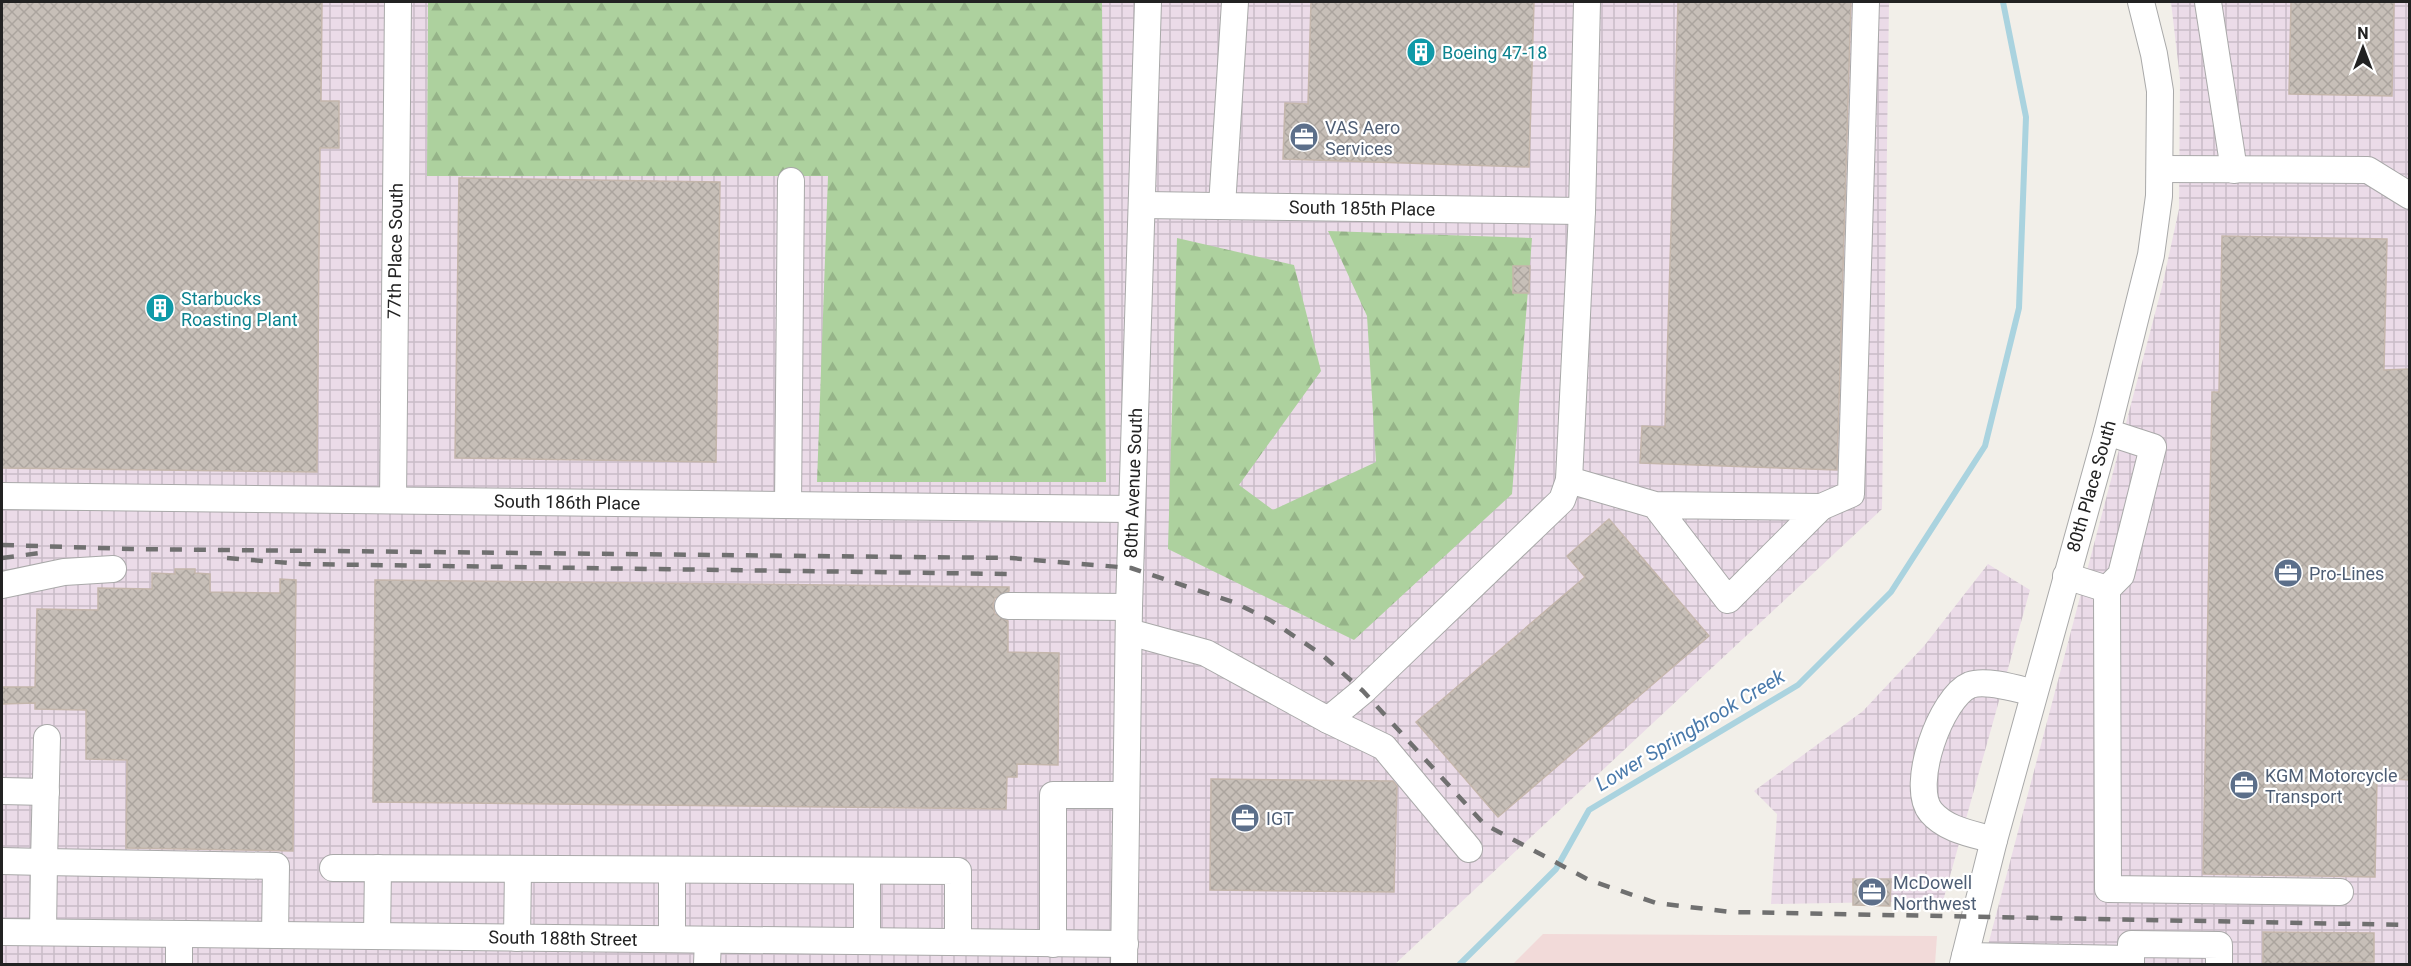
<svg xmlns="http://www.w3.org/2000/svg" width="2411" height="966" font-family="Roboto,sans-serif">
<defs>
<pattern id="industrial-grid" width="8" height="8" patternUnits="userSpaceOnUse" patternTransform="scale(1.5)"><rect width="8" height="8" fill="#ebdbe8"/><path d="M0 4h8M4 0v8" fill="none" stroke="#c9bcc7"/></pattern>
<pattern id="forest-firs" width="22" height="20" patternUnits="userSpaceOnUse" patternTransform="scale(1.5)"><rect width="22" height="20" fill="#add19e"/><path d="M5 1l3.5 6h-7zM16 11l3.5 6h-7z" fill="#95b388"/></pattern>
<pattern id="building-cross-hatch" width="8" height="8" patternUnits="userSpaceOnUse" patternTransform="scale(1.5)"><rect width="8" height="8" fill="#c7bfb8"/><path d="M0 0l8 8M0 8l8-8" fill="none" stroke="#aba49e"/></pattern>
</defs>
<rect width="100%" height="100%" fill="#f2efe9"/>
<path fill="#f2dad9" d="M 1543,934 L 1937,936 L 1935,964 L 1513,964 Z"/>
<g fill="url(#industrial-grid)">
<path d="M 2,2 L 1889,2 L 1882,509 L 1395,964 L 2,964 Z"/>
<path d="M 2171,2 L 2409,2 L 2409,964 L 1983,964 L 2162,287 L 2179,209 L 2180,79 Z"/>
<path d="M 1988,564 L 2030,590 L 1943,901 L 1771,904 L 1777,814 L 1754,791 L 1863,711 L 1924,646 Z"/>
</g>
<g fill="url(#forest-firs)">
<path d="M 428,2 L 1102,2 L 1106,482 L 817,482 L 828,176 L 427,176 Z"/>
<path d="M 1328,231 L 1532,238 L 1512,494 L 1354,640 L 1168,549 L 1177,238 L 1294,265 L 1321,371 L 1239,485 L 1273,510 L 1376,462 L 1367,316 Z"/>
</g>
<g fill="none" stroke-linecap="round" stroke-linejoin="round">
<path stroke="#aad3df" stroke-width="6" d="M 1460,964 L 1556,869 L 1589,810 L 1798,685 L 1891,592 L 1985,446 L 2019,308 L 2026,117 L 2003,2"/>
</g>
<g fill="url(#building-cross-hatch)" stroke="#c4b6ab" stroke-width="1.5">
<path d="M 2,2 L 322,2 L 321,101 L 339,101 L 339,148 L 320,148 L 317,472 L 2,468 Z"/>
<path d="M 1311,2 L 1534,2 L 1529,167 L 1283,159 L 1285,103 L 1308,104 Z"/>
<path d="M 1678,2 L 1851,2 L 1837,470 L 1640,463 L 1642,426 L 1665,427 Z"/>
<path d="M 2291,2 L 2394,2 L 2392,96 L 2289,94 Z"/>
<path d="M 459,178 L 720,182 L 716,462 L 455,458 Z"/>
<path d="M 2222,236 L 2387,239 L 2384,370 L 2409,369 L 2409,780 L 2377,778 L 2375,877 L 2203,874 L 2212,392 L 2219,392 Z"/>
<path d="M 1513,266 L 1530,266 L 1529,293 L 1513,293 Z"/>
<path d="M 1609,519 L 1709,636 L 1498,817 L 1416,722 L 1585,577 L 1567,556 Z"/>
<path d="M 175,569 L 195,569 L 195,573 L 210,574 L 210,592 L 280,593 L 280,579 L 296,580 L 293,851 L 126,848 L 127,760 L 86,759 L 86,710 L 35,709 L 35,703 L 2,704 L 2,687 L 35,687 L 37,609 L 98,610 L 98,588 L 152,589 L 152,573 L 175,574 Z"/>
<path d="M 375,580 L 1009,587 L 1009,591 L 995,598 L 993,605 L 995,614 L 1008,621 L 1008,652 L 1059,653 L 1058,765 L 1017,764 L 1017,777 L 1007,777 L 1006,809 L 373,802 Z"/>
<path d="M 1211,779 L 1393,781 L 1397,786 L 1394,892 L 1210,890 Z"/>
<path d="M 1853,879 L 1891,879 L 1890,906 L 1853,905 Z"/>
<path d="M 2263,932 L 2374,933 L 2374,962 L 2263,964 Z"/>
</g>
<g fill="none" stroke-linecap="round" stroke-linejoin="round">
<g stroke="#a9a9a9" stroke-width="28">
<g id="minor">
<path d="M 2208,2 L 2234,170"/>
<path d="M 2160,169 L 2368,170 L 2410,196"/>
<path d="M 1143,205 L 1582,211"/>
<path d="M 1222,206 L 1235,2"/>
<path d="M 1569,480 L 1655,505 L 1728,600 L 1821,507 L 1655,505"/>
<path d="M 2,496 L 1132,509"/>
<path d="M 393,500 L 398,2"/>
<path d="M 788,505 L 791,181"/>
<path d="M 1821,507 L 1851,494 L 1866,2"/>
<path d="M 2066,576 L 2107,589 L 2108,889 L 2340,892"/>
<path d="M 2,585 L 64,572 L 113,569"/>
<path d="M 2107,589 L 2121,575 L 2153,447 L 2107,432"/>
<path d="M 1008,606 L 1129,607"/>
<path d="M 1129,632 L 1206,653 L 1328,720 L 1363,691 L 1562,500 L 1569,480 L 1582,211 L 1587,2"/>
<path d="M 1328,720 L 1384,747 L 1469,849"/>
<path d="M 2,791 L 46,792"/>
<path d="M 1994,840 C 1973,834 1946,830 1931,812 C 1909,786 1941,697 1970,685 C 1986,679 2018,689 2034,693"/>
<path d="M 2,861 L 44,862 L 47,738"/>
<path d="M 333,868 L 958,871 L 958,942"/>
<path d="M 2,932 L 1125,944"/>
<path d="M 43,932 L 44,862 L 276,866 L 275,935"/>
<path d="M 377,936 L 378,868"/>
<path d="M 517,938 L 518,869"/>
<path d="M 672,939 L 672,870"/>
<path d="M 867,941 L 867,871"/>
<path d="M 1053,944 L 1053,795 L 1126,795"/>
<path d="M 1965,956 L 2131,959"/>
<path d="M 179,964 L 179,934"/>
<path d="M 707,964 L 708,940"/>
<path d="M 1124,964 L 1129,607 L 1148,2"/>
<path d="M 1963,964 L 1994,840 L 2107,432 L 2151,255 L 2159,196 L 2160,91 L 2154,54 L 2141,2"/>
<path d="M 2131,964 L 2131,944 L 2219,945 L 2219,964"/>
</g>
</g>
<use href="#minor" stroke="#fff" stroke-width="26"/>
<g stroke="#707070" stroke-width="4.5" stroke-dasharray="12 12" stroke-linecap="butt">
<path d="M 2,545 L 131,549 L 1011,558 L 1131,568 L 1233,602 L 1270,620 L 1321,654 L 1363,691 L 1484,824 L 1589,880 L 1656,903 L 1731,912 L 2410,925"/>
<path d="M 2,558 L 40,553"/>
<path d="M 227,558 L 301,564 L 1008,574"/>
</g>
</g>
<defs>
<g id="building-disc" transform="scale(1.5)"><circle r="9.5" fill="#0f9aa8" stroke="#fff"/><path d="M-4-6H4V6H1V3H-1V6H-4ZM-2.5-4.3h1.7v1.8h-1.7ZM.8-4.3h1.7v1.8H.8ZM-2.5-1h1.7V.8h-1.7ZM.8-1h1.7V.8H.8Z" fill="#fff"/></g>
<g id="office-disc" transform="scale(1.5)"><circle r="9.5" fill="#5c6f8a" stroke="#fff"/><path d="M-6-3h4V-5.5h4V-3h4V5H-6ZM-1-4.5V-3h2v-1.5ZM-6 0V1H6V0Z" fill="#fff"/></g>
</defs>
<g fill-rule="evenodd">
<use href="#building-disc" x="1421" y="52"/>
<use href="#office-disc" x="1304" y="137"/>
<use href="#building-disc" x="160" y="308"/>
<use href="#office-disc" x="2288" y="573"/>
<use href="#office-disc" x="2244" y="785"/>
<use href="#office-disc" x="1245" y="818"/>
<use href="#office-disc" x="1872" y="892"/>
</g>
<g text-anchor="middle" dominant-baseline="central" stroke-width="4.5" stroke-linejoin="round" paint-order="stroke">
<g font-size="18" fill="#0d838f" stroke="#fff" text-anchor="start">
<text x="1442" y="52">Boeing 47-18</text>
<text x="181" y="298">Starbucks<tspan x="181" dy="21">Roasting Plant</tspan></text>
</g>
<g font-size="18" fill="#4e5e75" stroke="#fff" text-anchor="start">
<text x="1325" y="127">VAS Aero<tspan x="1325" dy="21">Services</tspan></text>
<text x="2309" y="573">Pro-Lines</text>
<text x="2265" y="775">KGM Motorcycle<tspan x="2265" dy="21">Transport</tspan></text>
<text x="1266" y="818">IGT</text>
<text x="1893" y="882">McDowell<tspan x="1893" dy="21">Northwest</tspan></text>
</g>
<g font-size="18" fill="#222" stroke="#fff">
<text transform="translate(1362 208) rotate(1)">South 185th Place</text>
<text transform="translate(395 251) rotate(-89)">77th Place South</text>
<text transform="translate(1133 483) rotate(-88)">80th Avenue South</text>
<text transform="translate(2091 486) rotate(-74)">80th Place South</text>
<text transform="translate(567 502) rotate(1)">South 186th Place</text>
<text transform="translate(563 938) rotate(1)">South 188th Street</text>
</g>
<g font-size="20" font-style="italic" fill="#4a7aab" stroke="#fff">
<text transform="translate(1690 730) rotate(-31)">Lower Springbrook Creek</text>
</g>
</g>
<rect width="2411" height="966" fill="none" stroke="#222222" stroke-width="6"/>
<g transform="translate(2363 48)" stroke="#ffffff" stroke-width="4.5" paint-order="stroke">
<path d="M0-4.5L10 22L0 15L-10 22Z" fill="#222222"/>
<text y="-9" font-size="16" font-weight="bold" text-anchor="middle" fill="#222222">N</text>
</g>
</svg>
